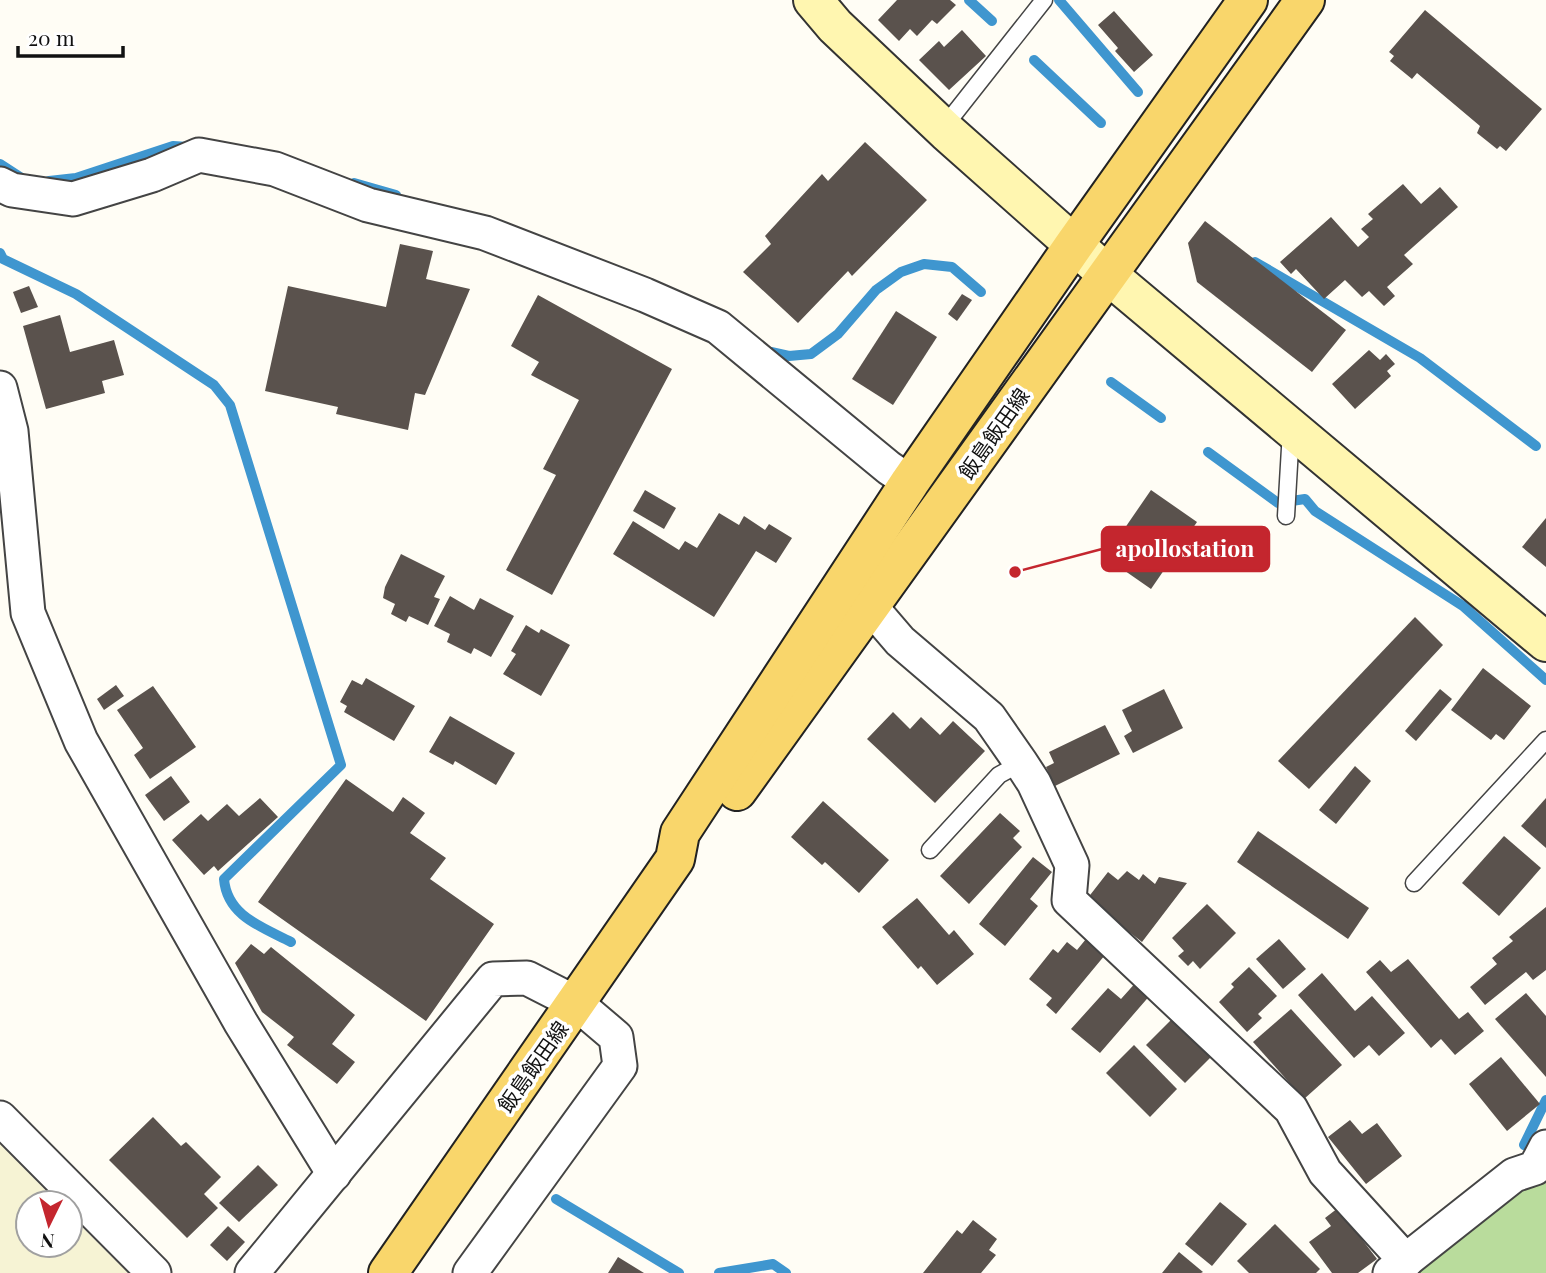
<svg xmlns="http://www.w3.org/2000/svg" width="1546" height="1273" font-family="'Playfair Display','Noto Sans JP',serif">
<rect width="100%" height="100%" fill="#fffdf5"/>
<path fill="#f6f3d4" d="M 0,1144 L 58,1203 L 28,1203 L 28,1245 L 70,1245 L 70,1215 L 128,1273 L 0,1273 Z"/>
<path fill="#b9dc9c" d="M 1546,1177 L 1546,1273 L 1410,1273 L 1523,1178 Z"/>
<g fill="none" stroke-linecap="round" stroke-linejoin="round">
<g stroke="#3f96cf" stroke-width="10">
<path d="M 969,0 L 992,21"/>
<path d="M 1059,0 L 1138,92"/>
<path d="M 1034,60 L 1101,123"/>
<path d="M 0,164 L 20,177"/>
<path d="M 49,181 L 76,178 L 173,146 L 188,147"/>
<path d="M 354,183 L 396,195"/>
<path d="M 0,253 L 3,259 L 76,294 L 214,385 L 230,405 L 341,765 L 224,879 C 227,916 262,927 291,942"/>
<path d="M 1255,262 L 1420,358 L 1536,446"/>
<path d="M 771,352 L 789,356 L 811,354 L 838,334 L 876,290 L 901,272 L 924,264 L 952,267 L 981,292"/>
<path d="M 1111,382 L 1161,418"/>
<path d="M 1208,452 L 1278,503 L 1305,499 L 1315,511 L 1463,606 L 1546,680"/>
<path d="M 1524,1145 L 1546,1100"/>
<path d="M 556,1199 L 679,1273"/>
<path d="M 719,1273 L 773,1264 L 786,1273"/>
</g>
</g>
<g fill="#5a524d">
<path d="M 897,0 L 950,0 L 956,5 L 937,24 L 932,20 L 917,36 L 910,29 L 899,41 L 878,20 Z"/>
<path d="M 1425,10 L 1542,109 L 1506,151 L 1500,146 L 1497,149 L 1477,133 L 1480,126 L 1417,73 L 1412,79 L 1390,61 L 1394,56 L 1389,52 Z"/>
<path d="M 1114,11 L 1153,55 L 1134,72 L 1115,51 L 1118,48 L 1098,25 Z"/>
<path d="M 962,30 L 986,56 L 949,90 L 919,60 L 939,41 L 944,47 Z"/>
<path d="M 865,142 L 927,200 L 852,276 L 848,271 L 798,323 L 743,272 L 771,244 L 765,236 L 822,174 L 828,181 Z"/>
<path d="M 1403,184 L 1421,204 L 1440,187 L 1458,207 L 1404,255 L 1413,264 L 1387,287 L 1395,296 L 1384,306 L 1369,291 L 1362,297 L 1345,280 L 1324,299 L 1296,269 L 1291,274 L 1280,262 L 1331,217 L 1358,247 L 1369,237 L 1361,229 L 1373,219 L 1368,214 Z"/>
<path d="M 1205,221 L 1346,330 L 1312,372 L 1197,282 L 1188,243 Z"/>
<path d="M 400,244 L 433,251 L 426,279 L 470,289 L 425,395 L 415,393 L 408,430 L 336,414 L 338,407 L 265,391 L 288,286 L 386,307 Z"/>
<path d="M 29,286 L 38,307 L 21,313 L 13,292 Z"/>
<path d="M 962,294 L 972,300 L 957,321 L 948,314 Z"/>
<path d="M 538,295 L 672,369 L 552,595 L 506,570 L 556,475 L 543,469 L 579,400 L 531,375 L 539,362 L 511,346 Z"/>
<path d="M 896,311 L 937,337 L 893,405 L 852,379 Z"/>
<path d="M 60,315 L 70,352 L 114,340 L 124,375 L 102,381 L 105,393 L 46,409 L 23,326 Z"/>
<path d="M 1369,350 L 1380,360 L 1386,354 L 1395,364 L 1387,371 L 1391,376 L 1355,409 L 1332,384 Z"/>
<path d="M 645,490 L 676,508 L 664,529 L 633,511 Z"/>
<path d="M 1151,490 L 1197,522 L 1151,589 L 1105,557 Z"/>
<path d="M 719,513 L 739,525 L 744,516 L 765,530 L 769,524 L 792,538 L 776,563 L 756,551 L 714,617 L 613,554 L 633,521 L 679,550 L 685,541 L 697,548 Z"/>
<path d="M 1546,518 L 1546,567 L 1522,547 Z"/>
<path d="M 401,554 L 445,576 L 434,597 L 440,599 L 428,625 L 409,616 L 406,622 L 391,614 L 395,604 L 383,598 L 385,587 Z"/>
<path d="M 450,596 L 474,610 L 480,598 L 514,616 L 491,657 L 474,648 L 471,654 L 447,642 L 450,634 L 434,626 Z"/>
<path d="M 1415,617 L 1443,645 L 1309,789 L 1278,761 Z"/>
<path d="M 526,625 L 539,633 L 541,629 L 570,645 L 541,696 L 503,674 L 516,654 L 511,651 Z"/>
<path d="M 1483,668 L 1531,706 L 1504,740 L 1496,734 L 1491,740 L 1451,710 Z"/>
<path d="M 366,678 L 415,706 L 394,741 L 344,712 L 347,706 L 340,702 L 352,680 L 362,685 Z"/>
<path d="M 116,685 L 124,696 L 104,710 L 97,699 Z"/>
<path d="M 153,686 L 196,747 L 150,779 L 134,755 L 143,748 L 117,710 Z"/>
<path d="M 1164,689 L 1183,728 L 1133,753 L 1124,736 L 1132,731 L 1122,710 Z"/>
<path d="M 1440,689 L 1452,699 L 1416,741 L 1405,731 Z"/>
<path d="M 893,712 L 910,729 L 921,717 L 940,735 L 953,721 L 985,751 L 935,803 L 867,739 Z"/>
<path d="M 450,716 L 515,753 L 496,785 L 455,761 L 453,765 L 429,752 Z"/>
<path d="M 1105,725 L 1120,754 L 1055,786 L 1046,767 L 1054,763 L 1049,752 Z"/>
<path d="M 1355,766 L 1371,781 L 1336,824 L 1319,810 Z"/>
<path d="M 171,776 L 190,802 L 164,821 L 145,795 Z"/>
<path d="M 346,779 L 393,812 L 403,797 L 425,813 L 410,833 L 446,858 L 430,879 L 494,924 L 426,1021 L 258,902 Z"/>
<path d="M 260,798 L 278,817 L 218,871 L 214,866 L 204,875 L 172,840 L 201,814 L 208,821 L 227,804 L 239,816 Z"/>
<path d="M 1546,798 L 1546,848 L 1521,826 Z"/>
<path d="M 823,801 L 889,860 L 859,893 L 825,862 L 822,865 L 791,837 Z"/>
<path d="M 1000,813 L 1020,831 L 1013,838 L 1022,847 L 969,904 L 940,876 Z"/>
<path d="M 1258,831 L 1369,908 L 1348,939 L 1237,862 Z"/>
<path d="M 1504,836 L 1541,868 L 1499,916 L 1462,883 Z"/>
<path d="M 1033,857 L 1052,872 L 1030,899 L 1038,906 L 1005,946 L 979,924 Z"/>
<path d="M 1127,871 L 1139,880 L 1143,874 L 1155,884 L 1159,877 L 1187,883 L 1142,942 L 1087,899 L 1108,872 L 1118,880 Z"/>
<path d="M 917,898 L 949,935 L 954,930 L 974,954 L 937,985 L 921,966 L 918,969 L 882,927 Z"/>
<path d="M 1207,904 L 1236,933 L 1200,969 L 1193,961 L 1188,966 L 1178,956 L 1184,951 L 1172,938 Z"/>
<path d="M 1546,907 L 1546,970 L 1533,980 L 1526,972 L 1485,1005 L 1470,987 L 1497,964 L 1492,958 L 1513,941 L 1509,937 Z"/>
<path d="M 1086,939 L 1105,955 L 1056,1014 L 1046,1005 L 1052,998 L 1029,979 L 1053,949 L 1058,953 L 1067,942 L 1077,950 Z"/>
<path d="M 1279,939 L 1306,969 L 1283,989 L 1256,959 Z"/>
<path d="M 251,944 L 264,954 L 271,947 L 355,1015 L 332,1044 L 355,1062 L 337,1084 L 287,1045 L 294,1037 L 262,1012 L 235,963 Z"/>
<path d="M 1408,959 L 1459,1019 L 1468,1012 L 1484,1031 L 1455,1055 L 1441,1039 L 1431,1048 L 1366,972 L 1380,960 L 1391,972 Z"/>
<path d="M 1249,967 L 1277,996 L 1258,1014 L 1262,1018 L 1247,1032 L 1219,1002 L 1234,987 L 1231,984 Z"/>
<path d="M 1322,973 L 1355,1011 L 1372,996 L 1405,1033 L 1379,1056 L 1369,1045 L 1354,1058 L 1298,995 Z"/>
<path d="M 1138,980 L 1152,993 L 1100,1053 L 1071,1029 L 1108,988 L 1121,999 Z"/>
<path d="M 1526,993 L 1546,1016 L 1546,1077 L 1495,1019 Z"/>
<path d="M 1291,1009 L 1342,1065 L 1304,1099 L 1253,1042 Z"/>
<path d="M 1172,1019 L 1211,1057 L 1185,1083 L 1146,1045 Z"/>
<path d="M 1134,1045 L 1177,1089 L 1150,1117 L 1106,1073 Z"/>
<path d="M 1501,1057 L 1540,1104 L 1507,1131 L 1469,1084 Z"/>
<path d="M 153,1117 L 181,1146 L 186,1142 L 221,1177 L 204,1194 L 218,1208 L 187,1238 L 109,1160 Z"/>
<path d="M 1350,1120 L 1362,1134 L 1377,1123 L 1402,1156 L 1366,1184 L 1328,1137 Z"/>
<path d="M 258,1165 L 278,1185 L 239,1222 L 219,1203 Z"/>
<path d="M 1220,1202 L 1247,1224 L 1212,1266 L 1185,1244 Z"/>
<path d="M 1338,1208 L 1377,1259 L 1358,1273 L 1332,1273 L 1309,1242 L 1331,1226 L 1325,1218 Z"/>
<path d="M 973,1220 L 997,1239 L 989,1250 L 996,1255 L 981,1273 L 923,1273 L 957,1230 L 962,1234 Z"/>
<path d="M 1275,1224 L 1320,1269 L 1316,1273 L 1249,1273 L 1237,1261 Z"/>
<path d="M 228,1226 L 245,1242 L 227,1261 L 210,1245 Z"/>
<path d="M 1179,1252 L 1203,1272 L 1201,1273 L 1162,1273 Z"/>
<path d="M 618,1257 L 644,1273 L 608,1273 Z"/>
</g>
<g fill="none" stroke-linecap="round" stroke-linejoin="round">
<g stroke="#444" stroke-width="19">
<g id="lane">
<path d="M 943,128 L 1044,0"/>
<path d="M 1286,516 L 1291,431"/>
<path d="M 930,850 L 999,775 L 1021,763"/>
<path d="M 1414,883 L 1546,740"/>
</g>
</g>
<g stroke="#444" stroke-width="37">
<g id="street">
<path d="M 0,184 L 12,190 L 73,199 L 152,175 L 199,155 L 275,169 L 368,205 L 485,233 L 645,295 L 718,327 L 889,468 L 910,482"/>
<path d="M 0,388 L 11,431 L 28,613 L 81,741 L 241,1023 L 334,1174"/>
<path d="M 870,606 L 900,641 L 989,717 L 1021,763 L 1034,783 L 1072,865 L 1069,900 L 1291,1109 L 1325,1172 L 1406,1261"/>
<path d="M 0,1118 L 154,1273"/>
<path d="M 252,1273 L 493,979 L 527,978 L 576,1003 L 616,1037 L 620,1066 L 470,1273"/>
<path d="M 1390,1273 L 1514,1175 L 1535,1168 L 1546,1147"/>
</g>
</g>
<g stroke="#333" stroke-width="42">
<path id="secondary" d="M 813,0 L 835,26 L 947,132 L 1107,274 L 1546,642"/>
</g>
<g stroke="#222" stroke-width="42">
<g id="primary">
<path d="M 737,791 L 1305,0"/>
<path d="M 388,1273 L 675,859 L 680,833 L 910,482 L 1074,245 L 1248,0"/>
</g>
</g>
<use href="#lane" stroke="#fff" stroke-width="16"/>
<use href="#street" stroke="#fff" stroke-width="33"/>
<use href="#secondary" stroke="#fff6b0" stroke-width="38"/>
<use href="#primary" stroke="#f9d66b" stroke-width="38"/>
</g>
<g text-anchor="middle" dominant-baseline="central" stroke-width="7" stroke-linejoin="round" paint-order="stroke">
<g font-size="21" fill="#111" stroke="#fff">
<text transform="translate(993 433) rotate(-55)">飯島飯田線</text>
<text transform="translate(532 1066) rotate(-55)">飯島飯田線</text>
</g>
</g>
<path fill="none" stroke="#c4262e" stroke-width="2.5" d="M1015 572L1102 549"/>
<circle fill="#c4262e" stroke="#fff" stroke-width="2.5" cx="1015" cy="572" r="7"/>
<rect fill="#c4262e" stroke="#c4262e" stroke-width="2.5" x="1102" y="527" width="167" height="44" rx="7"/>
<g font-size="23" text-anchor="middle" font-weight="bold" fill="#fff">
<text x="1185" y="557">apollostation</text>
</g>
<g transform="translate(49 1224) rotate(185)"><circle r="33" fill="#ffffff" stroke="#a0a0a0" stroke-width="2"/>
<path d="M0-5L12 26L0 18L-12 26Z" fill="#c4262e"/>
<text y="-10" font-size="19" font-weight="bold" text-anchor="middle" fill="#111111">N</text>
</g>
<path d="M18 46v10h105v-10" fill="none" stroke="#111111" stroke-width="3.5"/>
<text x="28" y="46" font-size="21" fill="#111111" stroke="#ffffff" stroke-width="5" paint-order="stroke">20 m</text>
</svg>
